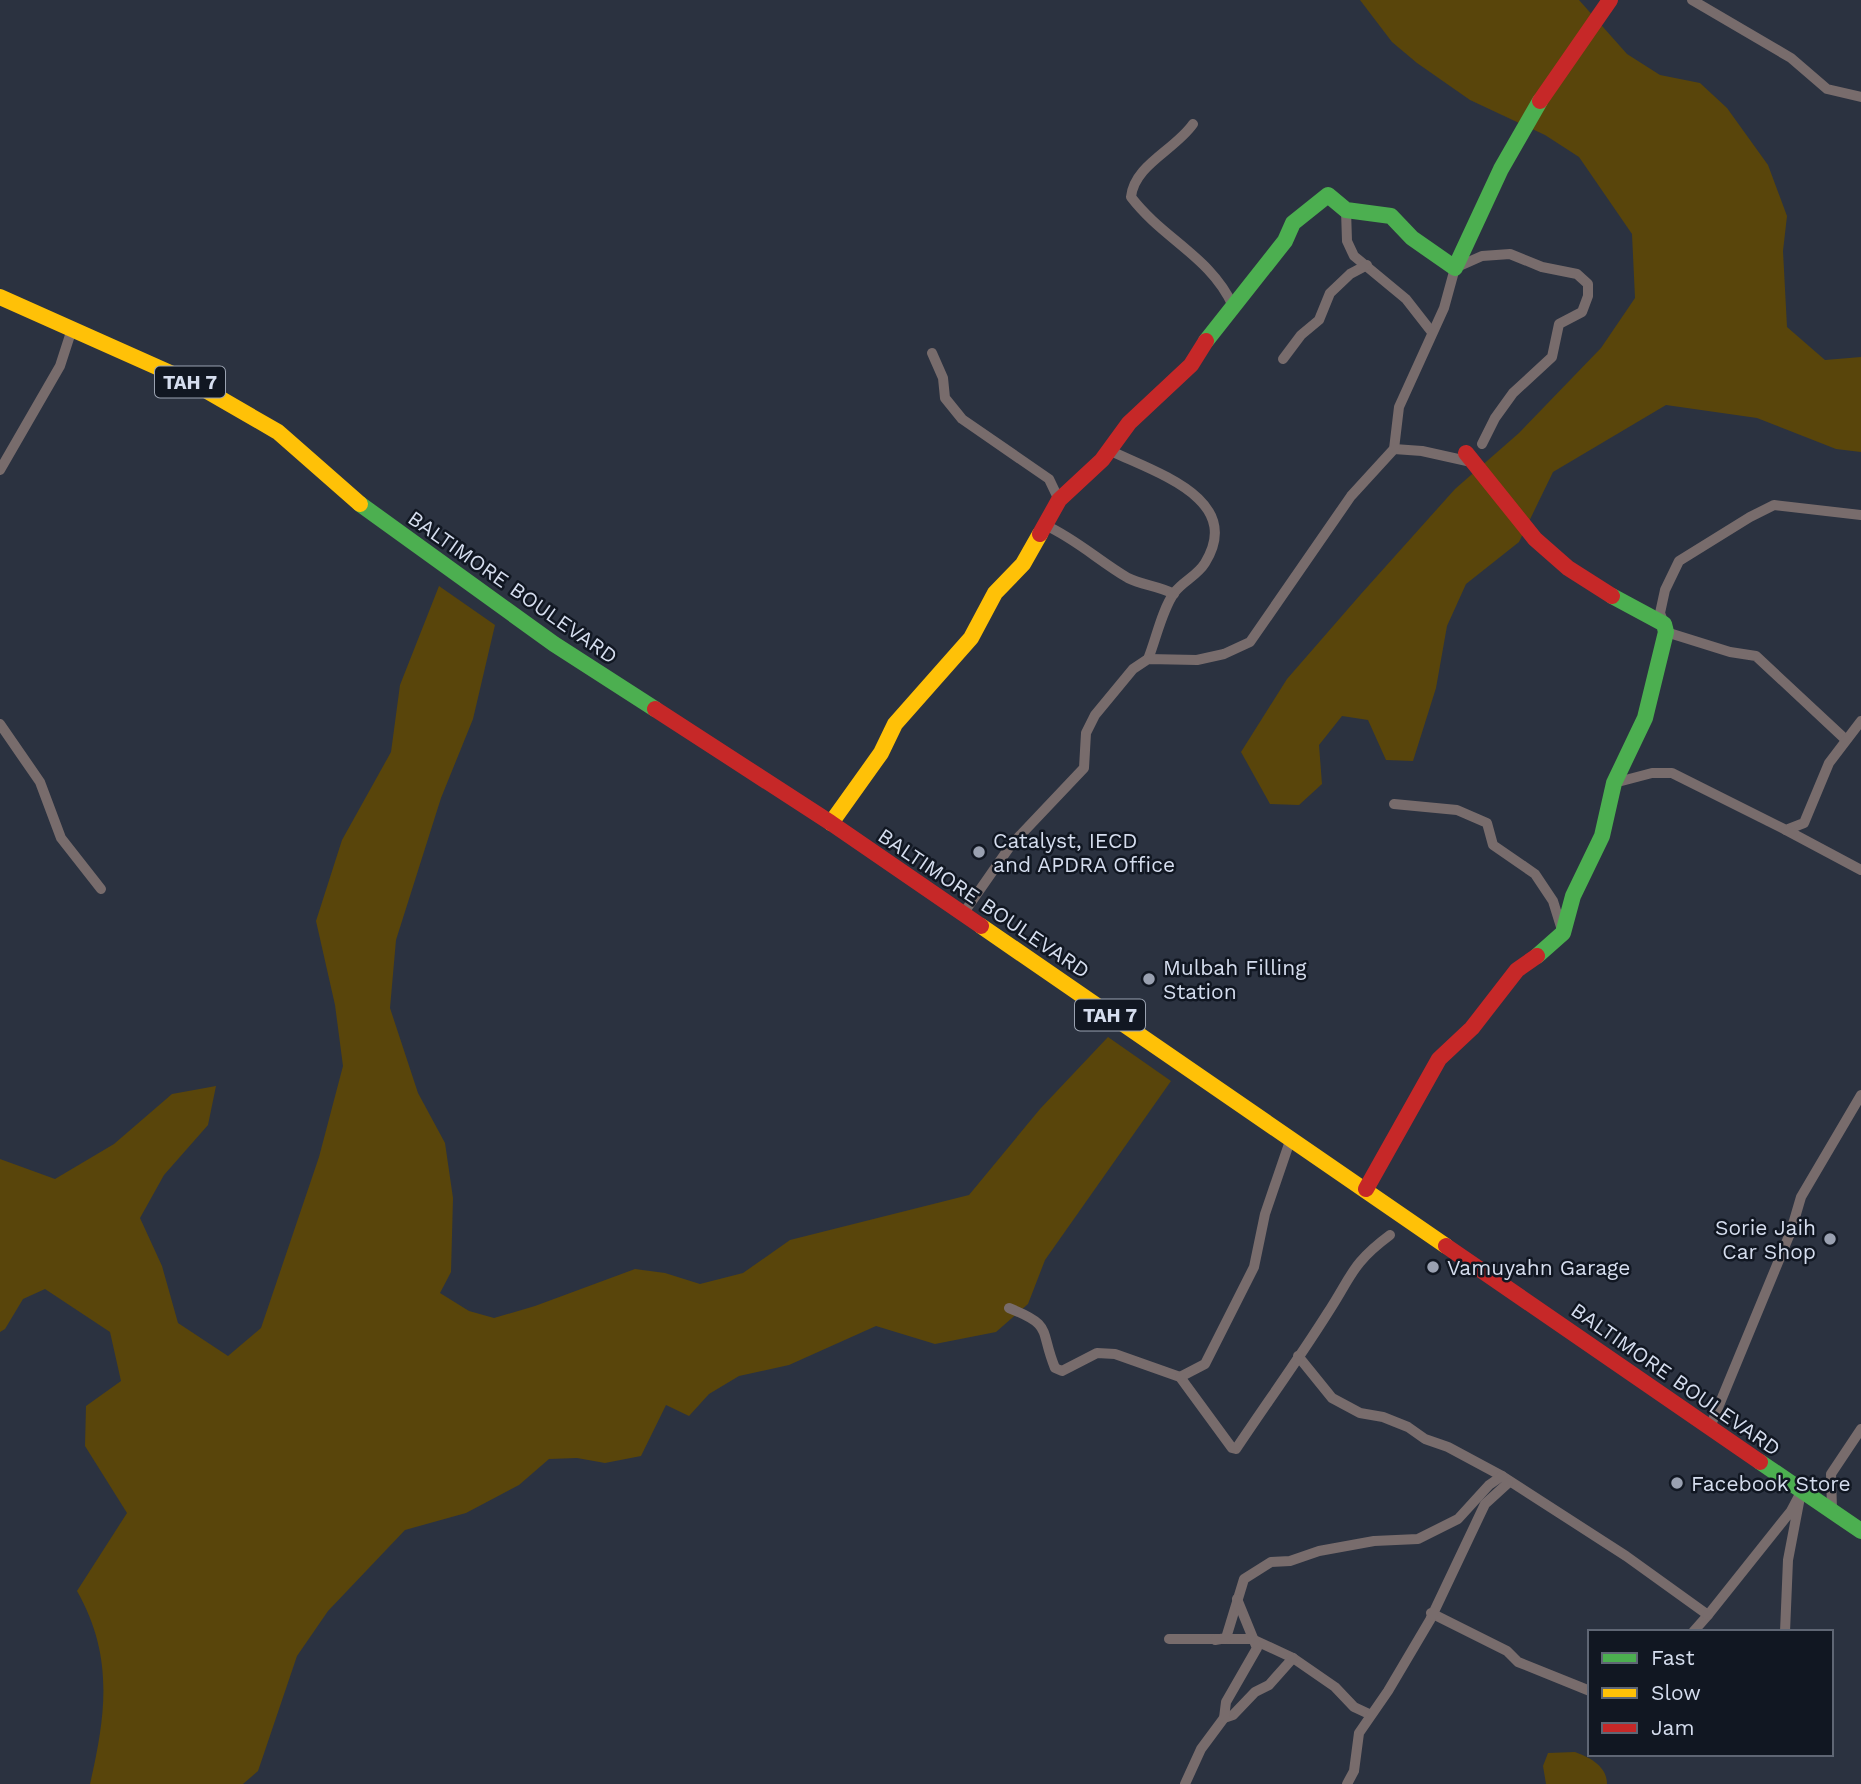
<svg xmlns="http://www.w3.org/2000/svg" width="1861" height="1784" font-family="'Work Sans',sans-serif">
<rect width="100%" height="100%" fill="#2b3240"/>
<g fill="#59450b">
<path d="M 1360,0 L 1579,0 L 1627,54 L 1660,75 L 1700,83 L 1727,108 L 1768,165 L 1787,216 L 1783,251 L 1787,327 L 1825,360 L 1861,357 L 1861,452 L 1836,449 L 1757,418 L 1666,405 L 1553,472 L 1519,542 L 1466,584 L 1447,626 L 1436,688 L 1413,761 L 1386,760 L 1368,720 L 1342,716 L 1319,745 L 1322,784 L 1299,805 L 1270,804 L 1241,752 L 1287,679 L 1361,594 L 1455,489 L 1519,433 L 1601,348 L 1635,298 L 1632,234 L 1579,157 L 1545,135 L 1470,100 L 1417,63 L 1392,42 Z"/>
<path d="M 439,586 L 495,625 L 473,719 L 441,798 L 396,940 L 390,1008 L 418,1093 L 445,1143 L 453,1198 L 451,1272 L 440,1293 L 469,1311 L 494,1318 L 535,1306 L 635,1269 L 665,1273 L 700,1284 L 743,1273 L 790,1240 L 969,1195 L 1040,1109 L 1108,1037 L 1171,1081 L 1045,1260 L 1028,1304 L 996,1332 L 935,1344 L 876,1326 L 789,1365 L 739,1376 L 709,1394 L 689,1416 L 666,1405 L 641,1456 L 605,1463 L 577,1458 L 549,1459 L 519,1485 L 466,1513 L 405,1530 L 328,1611 L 297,1656 L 258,1771 L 243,1784 L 90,1784 C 106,1714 114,1656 77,1591 L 127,1513 L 85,1446 L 86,1406 L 121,1381 L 110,1332 L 45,1289 L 23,1299 L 5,1329 L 0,1332 L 0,1159 L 55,1179 L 114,1144 L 172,1094 L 216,1086 L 208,1125 L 164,1175 L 140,1218 L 162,1266 L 178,1323 L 228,1356 L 261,1328 L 319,1157 L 343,1066 L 335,1005 L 316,921 L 342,840 L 391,752 L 400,685 Z"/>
<path d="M 1575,1752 C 1589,1757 1607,1766 1607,1784 L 1546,1784 L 1543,1766 L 1548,1753 Z"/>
</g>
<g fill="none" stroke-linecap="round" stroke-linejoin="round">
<g stroke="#786c6c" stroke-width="10">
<path d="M 1692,0 L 1791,58 L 1827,89 L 1861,97"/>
<path d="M 1193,124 C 1175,150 1134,165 1131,197 C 1163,239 1211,257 1233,306"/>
<path d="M 1346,210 L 1347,241 L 1354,256 L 1406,299 L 1431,331"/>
<path d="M 932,353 L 943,378 L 945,398 L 962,419 L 1049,479 L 1059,500"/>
<path d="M 1283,359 L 1301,335 L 1319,320 L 1330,293 L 1350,274 L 1367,265"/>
<path d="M 1394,449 L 1422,451 L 1476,463"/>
<path d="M 1109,450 C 1153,472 1245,498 1205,563 C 1197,576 1183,581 1174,593 C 1162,610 1156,639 1148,659"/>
<path d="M 0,470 L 60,366 L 72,329"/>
<path d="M 1045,525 C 1076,539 1099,561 1128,578 C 1141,585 1159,586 1174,594"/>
<path d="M 1664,624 L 1660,613 L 1665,590 L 1679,561 L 1750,517 L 1774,505 L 1861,515"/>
<path d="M 1666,632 L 1730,652 L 1756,656 L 1845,739"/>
<path d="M 0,724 L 40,782 L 61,838 L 101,889"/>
<path d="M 1614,783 L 1652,773 L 1672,773 L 1786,830 L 1804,823 L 1829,763 L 1861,721"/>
<path d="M 1394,804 L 1457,810 L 1487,823 L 1493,845 L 1535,874 L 1553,901 L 1562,930"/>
<path d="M 1786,830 L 1861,870"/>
<path d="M 963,914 L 1011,845 L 1084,768 L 1086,733 L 1095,715 L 1133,669 L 1148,659 L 1197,660 L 1224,654 L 1250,642 L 1351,496 L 1394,449 L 1399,407 L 1444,308 L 1455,268 L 1482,256 L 1510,254 L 1542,267 L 1577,274 L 1588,284 L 1588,296 L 1582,312 L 1559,324 L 1552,357 L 1513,393 L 1495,418 L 1482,444"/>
<path d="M 1009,1308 C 1054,1326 1039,1329 1055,1368 L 1062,1371 L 1097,1353 L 1115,1354 L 1180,1377 L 1232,1448 L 1236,1449 C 1266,1404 1298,1360 1327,1314 C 1352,1276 1351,1264 1390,1235"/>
<path d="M 1298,1356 L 1332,1398 L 1360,1413 L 1383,1417 L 1408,1427 L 1425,1439 L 1448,1447 L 1502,1476"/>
<path d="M 1180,1377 L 1205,1364 L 1254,1267 L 1265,1214 L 1291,1138"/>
<path d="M 1710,1427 L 1791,1231 L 1801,1197 L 1861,1095"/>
<path d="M 1832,1510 L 1831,1474 L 1861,1429"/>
<path d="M 1431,1613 L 1507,1651 L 1518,1662 L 1590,1691"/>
<path d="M 1693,1632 L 1708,1615"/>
<path d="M 1169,1639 L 1252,1639 L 1293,1658 L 1335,1687 L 1354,1707 L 1369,1714"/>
<path d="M 1215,1640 L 1226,1638 L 1244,1579 L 1271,1562 L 1290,1561 L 1319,1551 L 1374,1541 L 1418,1539 L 1458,1519 L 1489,1485 L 1502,1476 L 1626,1556 L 1708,1615 L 1791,1511 L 1801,1492 L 1788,1560 L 1785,1632"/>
<path d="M 1224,1718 L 1233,1715 L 1255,1692 L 1269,1685 L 1293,1658"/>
<path d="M 1185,1784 L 1201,1749 L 1224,1718 L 1226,1702 L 1257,1648 L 1237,1599"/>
<path d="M 1347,1784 L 1354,1771 L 1359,1733 L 1388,1691 L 1430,1620 L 1485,1504 L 1508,1483"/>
</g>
<g stroke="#4caf50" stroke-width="16">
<path d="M 1206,341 L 1285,241 L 1293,223 L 1328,195 L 1346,210 L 1391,216 L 1412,238 L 1455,268 L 1501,169 L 1540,101"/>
<path d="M 360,504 L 554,644 L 655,709"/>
<path d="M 1537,956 L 1563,933 L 1573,896 L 1602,836 L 1614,783 L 1645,718 L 1666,632 L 1664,624 L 1612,596"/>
<path d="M 1760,1462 L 1861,1531"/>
</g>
<g stroke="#ffc107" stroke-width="16">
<path d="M 0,297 L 195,384 L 278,432 L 360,504"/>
<path d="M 831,823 L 881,753 L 895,724 L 971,638 L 995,593 L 1023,564 L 1040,534"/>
<path d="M 981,926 L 1446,1246"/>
</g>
<g stroke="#c62828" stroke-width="16">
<path d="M 1540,101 L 1610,0"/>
<path d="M 1466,453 L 1535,539 L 1568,568 L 1612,596"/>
<path d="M 1040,534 L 1059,500 L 1102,460 L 1129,423 L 1191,365 L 1206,341"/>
<path d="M 655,709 L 831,823 L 981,926"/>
<path d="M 1366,1189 L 1439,1059 L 1472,1028 L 1517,970 L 1537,956"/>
<path d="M 1446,1246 L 1760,1462"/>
</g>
</g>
<g fill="#9aa1b1" stroke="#111722" stroke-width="2.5">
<circle cx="979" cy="852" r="7"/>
<circle cx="1149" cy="979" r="7"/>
<circle cx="1830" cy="1239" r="7"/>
<circle cx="1433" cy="1267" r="7"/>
<circle cx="1677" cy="1483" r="7"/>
</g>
<g text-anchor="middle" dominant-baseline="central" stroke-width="5" stroke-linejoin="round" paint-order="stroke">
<g fill="#111722" stroke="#9aa2b1" stroke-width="2">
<rect x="155" y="366.5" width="70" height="31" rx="5"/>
<rect x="1075" y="999.5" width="70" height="31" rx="5"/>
</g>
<g font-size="19" font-weight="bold" fill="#d5ddee">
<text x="190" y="382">TAH 7</text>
<text x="1110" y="1015">TAH 7</text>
</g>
<g font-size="21" fill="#d5ddee" stroke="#111722">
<text transform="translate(513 587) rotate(35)">BALTIMORE BOULEVARD</text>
<text transform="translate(984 903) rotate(34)">BALTIMORE BOULEVARD</text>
<text transform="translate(1676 1379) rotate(35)">BALTIMORE BOULEVARD</text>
</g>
<g font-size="21" fill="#d5ddee" stroke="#111722" text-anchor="start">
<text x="993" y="840">Catalyst, IECD<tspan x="993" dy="24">and APDRA Office</tspan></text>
<text x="1163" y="967">Mulbah Filling<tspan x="1163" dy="24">Station</tspan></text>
<text x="1816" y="1227" text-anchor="end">Sorie Jaih<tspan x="1816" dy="24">Car Shop</tspan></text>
<text x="1447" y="1267">Vamuyahn Garage</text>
<text x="1691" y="1483">Facebook Store</text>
</g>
</g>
<rect x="1588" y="1630" width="245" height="126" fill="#111722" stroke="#5f6674" stroke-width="2"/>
<rect x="1602" y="1653" width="35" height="10" fill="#4caf50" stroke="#5f6674" stroke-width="2"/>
<text x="1651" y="1665" font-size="21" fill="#d5ddee">Fast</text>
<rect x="1602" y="1688" width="35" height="10" fill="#ffc107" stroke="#5f6674" stroke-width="2"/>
<text x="1651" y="1700" font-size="21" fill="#d5ddee">Slow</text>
<rect x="1602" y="1723" width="35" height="10" fill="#c62828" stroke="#5f6674" stroke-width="2"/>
<text x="1651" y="1735" font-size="21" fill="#d5ddee">Jam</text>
</svg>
